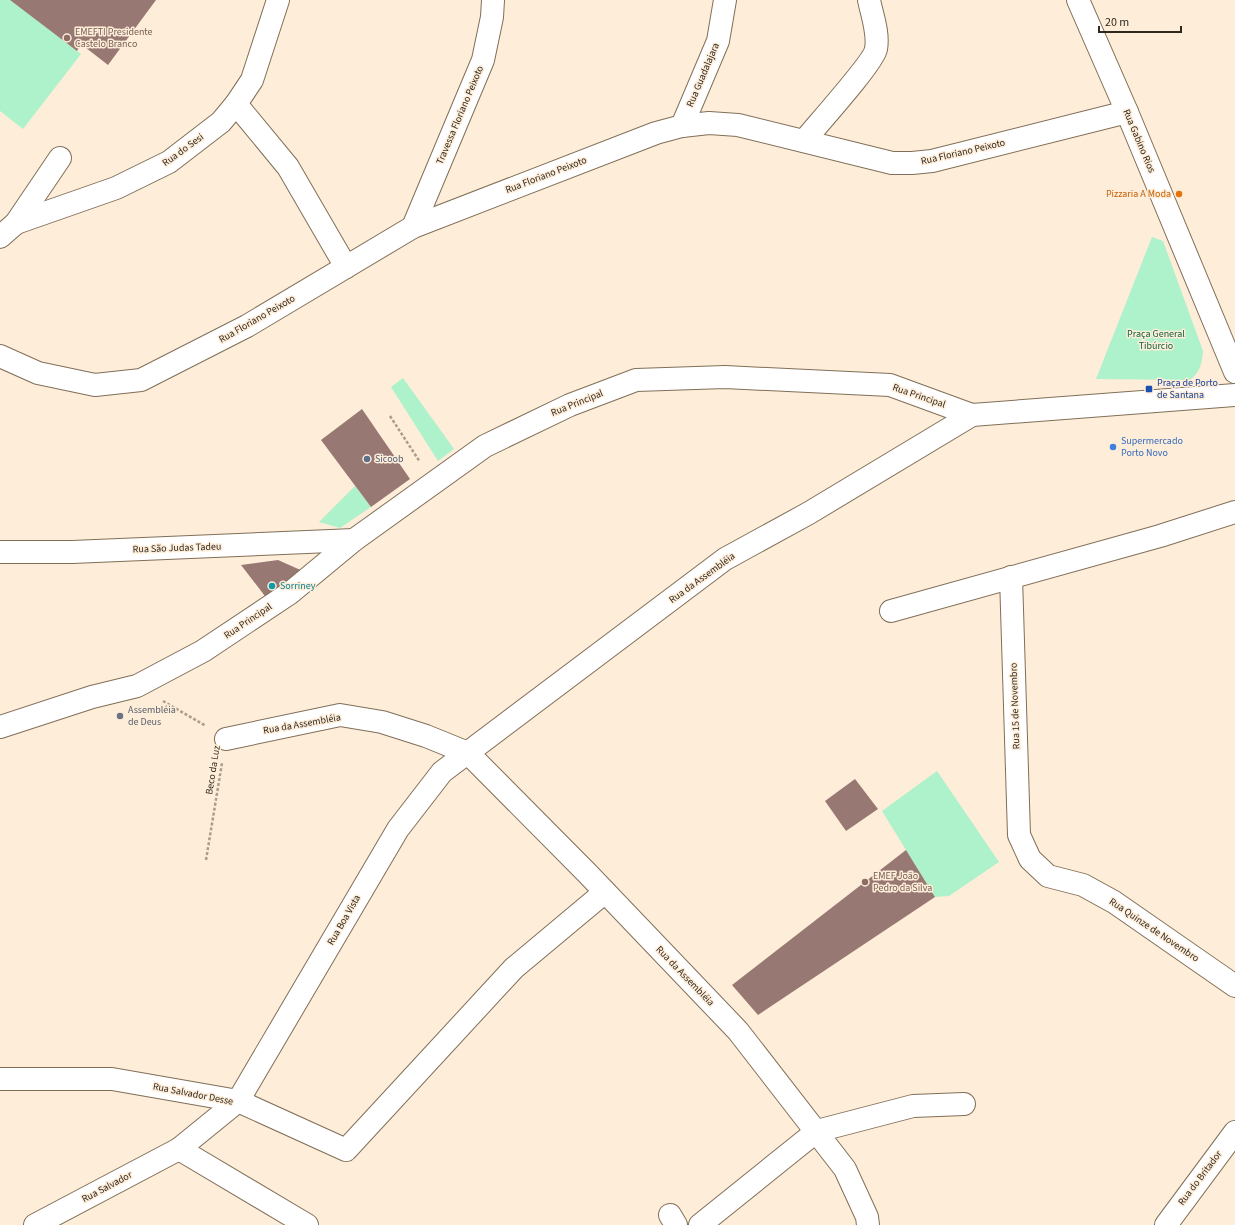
<svg xmlns="http://www.w3.org/2000/svg" width="1235" height="1225" font-family="'Source Sans 3',sans-serif">
<rect width="100%" height="100%" fill="#feedd9"/>
<g fill="#adf2ca">
<path d="M 0,0 L 10,0 L 81,54 L 23,129 L 0,111 Z"/>
<path d="M 1152,237 L 1163,241 L 1203,351 C 1202,364 1200,372 1190,380 L 1096,379 Z"/>
<path d="M 403,378 L 454,449 L 438,461 L 391,387 Z"/>
<path d="M 355,486 L 371,507 L 340,528 L 319,522 Z"/>
<path d="M 937,771 L 999,862 L 949,896 L 935,897 L 882,811 Z"/>
</g>
<g fill="#987873">
<path d="M 10,0 L 156,0 L 108,65 L 81,44 L 77,51 Z"/>
<path d="M 362,409 L 410,479 L 371,507 L 321,440 Z"/>
<path d="M 278,560 L 305,572 L 268,600 L 241,565 Z"/>
<path d="M 855,779 L 878,809 L 846,831 L 825,801 Z"/>
<path d="M 906,850 L 935,897 L 758,1015 L 732,985 Z"/>
</g>
<g fill="none" stroke-linecap="round" stroke-linejoin="round">
<g stroke="#806f58" stroke-width="24">
<g id="minor">
<path d="M 1078,0 L 1127,112 L 1235,372"/>
<path d="M 236,104 L 288,167 L 346,267"/>
<path d="M 682,126 L 718,41 L 725,0"/>
<path d="M 804,141 C 816,126 874,62 876,49 C 879,33 872,15 869,0"/>
<path d="M 16,223 L 116,188 L 169,162 L 221,122 L 236,104 L 252,80 L 278,0"/>
<path d="M 413,227 L 483,60 L 492,17 L 493,0"/>
<path d="M 0,237 L 16,223 L 60,158"/>
<path d="M 0,356 L 38,373 L 95,385 L 141,380 L 247,326 L 413,227 L 656,133 L 682,126 L 709,123 L 738,125 L 892,163 L 912,163 L 932,161 L 1127,112"/>
<path d="M 0,552 L 72,552 L 354,540"/>
<path d="M 1011,577 L 1019,835 L 1030,859 L 1048,876 L 1083,885 L 1114,902 L 1235,986"/>
<path d="M 891,611 L 1160,536 L 1235,512"/>
<path d="M 226,739 L 340,715 L 382,722 L 426,736 L 468,753 L 588,874 L 738,1031 L 845,1169 L 867,1217 L 868,1225"/>
<path d="M 0,1079 L 112,1079 L 238,1101 L 346,1150 L 514,968 L 605,892"/>
<path d="M 179,1149 L 307,1225"/>
<path d="M 670,1215 L 676,1225"/>
<path d="M 35,1225 L 179,1149 L 238,1101 L 398,829 L 442,772 L 725,559 L 809,513 L 972,415"/>
<path d="M 700,1225 L 817,1131 L 913,1106 L 964,1104"/>
</g>
</g>
<g stroke="#806f58" stroke-width="24">
<g id="tertiary">
<path d="M 0,727 L 92,697 L 137,686 L 203,651 L 290,593 L 354,540 L 485,446 L 570,405 L 636,380 L 725,377 L 890,385 L 972,415 L 1235,395"/>
<path d="M 1166,1225 L 1235,1132"/>
</g>
</g>
<g stroke="#aa9d8e" stroke-width="2.5" stroke-dasharray="3 2" stroke-linecap="butt">
<path d="M 390,416 L 420,462"/>
<path d="M 163,701 L 206,726"/>
<path d="M 206,860 L 222,763"/>
</g>
<use href="#minor" stroke="#fff" stroke-width="22"/>
<use href="#tertiary" stroke="#fff" stroke-width="22"/>
</g>
<g fill="#8d6e63" stroke="#feedd9" stroke-width="1.5">
<circle cx="67" cy="38" r="4"/>
<circle cx="865" cy="882" r="4"/>
</g>
<circle fill="#e8710a" stroke="#feedd9" stroke-width="1.5" cx="1179" cy="194" r="4"/>
<rect fill="#1a4fb4" stroke="#feedd9" stroke-width="1.5" x="1145" y="385" width="8" height="8" rx="2"/>
<circle fill="#3f7fe0" stroke="#feedd9" stroke-width="1.5" cx="1113" cy="447" r="4"/>
<circle fill="#5c6f8a" stroke="#feedd9" stroke-width="1.5" cx="367" cy="459" r="4"/>
<circle fill="#0f9aa8" stroke="#feedd9" stroke-width="1.5" cx="272" cy="586" r="4"/>
<circle fill="#6b7280" stroke="#feedd9" stroke-width="1.5" cx="120" cy="716" r="4"/>
<g text-anchor="middle" dominant-baseline="central" stroke-width="3" stroke-linejoin="round" paint-order="stroke">
<g font-size="10" fill="#785e54" stroke="#feedd9" text-anchor="start">
<text x="75" y="32">EMEFTI Presidente<tspan x="75" dy="12">Castelo Branco</tspan></text>
<text x="873" y="876">EMEF João<tspan x="873" dy="12">Pedro da Silva</tspan></text>
</g>
<g font-size="10" fill="#2f281e" stroke="#feedd9">
<text transform="translate(703 75) rotate(-67)">Rua Guadalajara</text>
<text transform="translate(460 115) rotate(-67)">Travessa Floriano Peixoto</text>
<text transform="translate(1139 141) rotate(67)">Rua Gabino Rios</text>
<text transform="translate(183 150) rotate(-36)">Rua do Sesi</text>
<text transform="translate(963 152) rotate(-13)">Rua Floriano Peixoto</text>
<text transform="translate(546 175) rotate(-21)">Rua Floriano Peixoto</text>
<text transform="translate(257 319) rotate(-30)">Rua Floriano Peixoto</text>
<text transform="translate(919 396) rotate(19)">Rua Principal</text>
<text transform="translate(577 403) rotate(-22)">Rua Principal</text>
<text transform="translate(177 548) rotate(-2)">Rua São Judas Tadeu</text>
<text transform="translate(702 578) rotate(-36)">Rua da Assembléia</text>
<text transform="translate(248 621) rotate(-34)">Rua Principal</text>
<text transform="translate(1015 706) rotate(-92)">Rua 15 de Novembro</text>
<text transform="translate(302 724) rotate(-10)">Rua da Assembléia</text>
<text transform="translate(213 770) rotate(-81)">Beco da Luz</text>
<text transform="translate(344 920) rotate(-60)">Rua Boa Vista</text>
<text transform="translate(1154 930) rotate(34)">Rua Quinze de Novembro</text>
<text transform="translate(685 976) rotate(46)">Rua da Assembléia</text>
<text transform="translate(193 1094) rotate(11)">Rua Salvador Desse</text>
<text transform="translate(1200 1178) rotate(-53)">Rua do Britador</text>
<text transform="translate(107 1187) rotate(-28)">Rua Salvador</text>
</g>
<g font-size="10" fill="#c56008" stroke="#feedd9" text-anchor="end">
<text x="1171" y="194">Pizzaria A Moda</text>
</g>
<g font-size="10" fill="#0f623e" stroke="#feedd9">
<text x="1156" y="334">Praça General<tspan x="1156" dy="12">Tibúrcio</tspan></text>
</g>
<g font-size="10" fill="#164399" stroke="#feedd9" text-anchor="start">
<text x="1157" y="383">Praça de Porto<tspan x="1157" dy="12">de Santana</tspan></text>
</g>
<g font-size="10" fill="#366cbe" stroke="#feedd9" text-anchor="start">
<text x="1121" y="441">Supermercado<tspan x="1121" dy="12">Porto Novo</tspan></text>
</g>
<g font-size="10" fill="#4e5e75" stroke="#feedd9" text-anchor="start">
<text x="375" y="459">Sicoob</text>
</g>
<g font-size="10" fill="#0d838f" stroke="#feedd9" text-anchor="start">
<text x="280" y="586">Sorriney</text>
</g>
<g font-size="10" fill="#5b616d" stroke="#feedd9" text-anchor="start">
<text x="128" y="710">Assembléia<tspan x="128" dy="12">de Deus</tspan></text>
</g>
</g>
<path d="M1099 26v6h82v-6" fill="none" stroke="#2f281e" stroke-width="2"/>
<text x="1105" y="26" font-size="12" fill="#2f281e" stroke="#feedd9" stroke-width="3" paint-order="stroke">20 m</text>
</svg>
